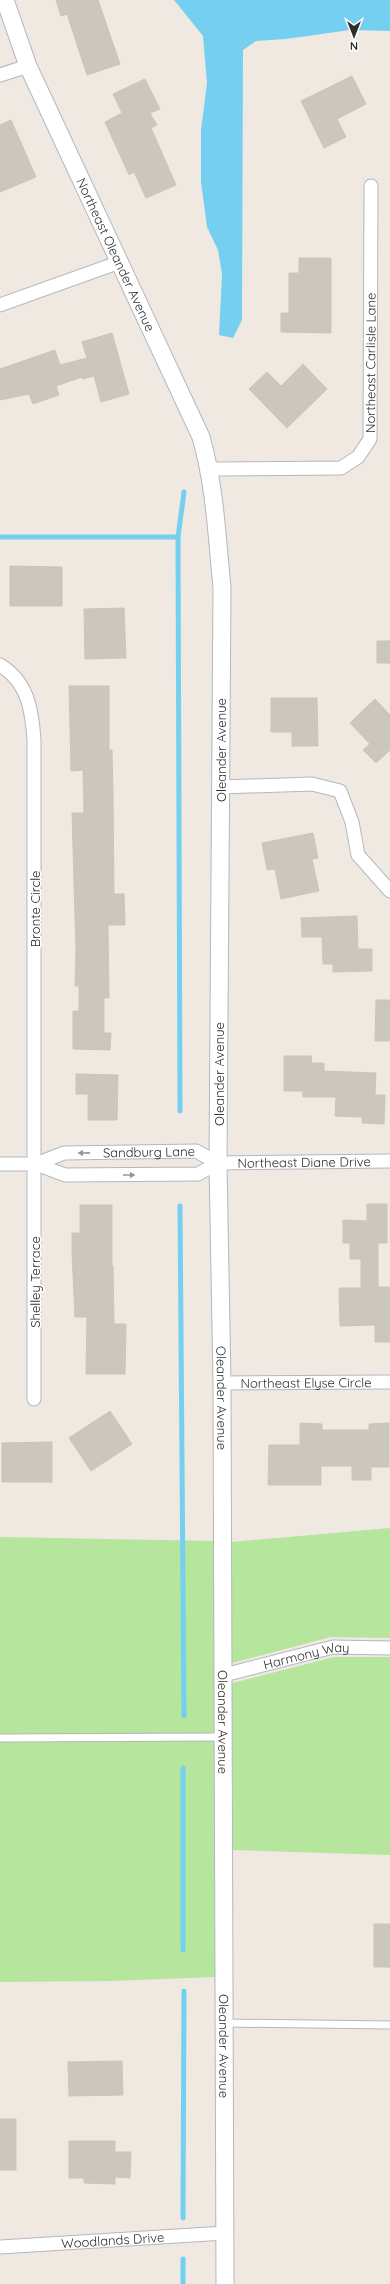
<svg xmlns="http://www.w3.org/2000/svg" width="390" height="2284" font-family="Quicksand,sans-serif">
<rect width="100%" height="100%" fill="#efe9e1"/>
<g fill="#b6e59e">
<path d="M 390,1528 L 390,1638 L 331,1637 L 232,1663 L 232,1542 Z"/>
<path d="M 0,1537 L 214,1541 L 216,1977 L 111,1981 L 0,1982 Z"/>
<path d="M 334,1657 L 390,1657 L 390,1855 L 233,1850 L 232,1683 Z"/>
</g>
<path fill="#75cff0" d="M 174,0 L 390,0 L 390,31 L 350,30 L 286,39 L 256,41 L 243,50 L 242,320 L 233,338 L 219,335 L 222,274 L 218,250 L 207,227 L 201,182 L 201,130 L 207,83 L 203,36 Z"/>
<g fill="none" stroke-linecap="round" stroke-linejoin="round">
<g stroke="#75cff0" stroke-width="5">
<path d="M 0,537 L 178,537"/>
<path d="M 180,1111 L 178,537 L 184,492"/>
<path d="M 180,1206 L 184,1716"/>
<path d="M 183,1950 L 183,1768"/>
<path d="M 183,2218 L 184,1991"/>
<path d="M 183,2259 L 183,2284"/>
</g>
</g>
<g fill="#cbc7bf" stroke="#cbc5ba">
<path d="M 56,0 L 98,0 L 120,64 L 87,75 L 67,14 L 61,16 Z"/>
<path d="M 352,76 L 366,104 L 337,119 L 346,137 L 324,148 L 301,101 Z"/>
<path d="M 145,79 L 160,109 L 150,113 L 157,125 L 151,128 L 176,185 L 146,198 L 134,172 L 129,175 L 105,122 L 122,113 L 113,94 Z"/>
<path d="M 11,120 L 36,177 L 0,192 L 0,125 Z"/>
<path d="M 299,258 L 331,258 L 331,333 L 281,332 L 281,313 L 289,313 L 289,273 L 299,273 Z"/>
<path d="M 112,333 L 129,394 L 101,402 L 94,376 L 83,379 L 82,377 L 56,386 L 59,395 L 33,404 L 29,394 L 0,400 L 0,369 L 55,350 L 60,365 L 87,358 L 82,342 Z"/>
<path d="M 303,364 L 327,389 L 287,428 L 249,389 L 267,372 L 281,386 Z"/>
<path d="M 10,566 L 62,567 L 62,606 L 10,606 Z"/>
<path d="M 124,608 L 126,658 L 85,659 L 84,609 Z"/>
<rect x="377" y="641" width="13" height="22"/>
<path d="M 69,686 L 109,686 L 109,750 L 112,750 L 113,795 L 114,894 L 124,894 L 125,925 L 108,925 L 109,998 L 104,998 L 104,1033 L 111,1033 L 110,1050 L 73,1049 L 73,1011 L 79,1011 L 79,986 L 75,986 L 76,950 L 72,813 L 84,813 L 83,770 L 71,771 Z"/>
<path d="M 271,698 L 317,698 L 318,746 L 292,746 L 292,732 L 271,732 Z"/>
<path d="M 375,699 L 390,715 L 390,750 L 376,763 L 363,750 L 370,744 L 350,723 Z"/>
<path d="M 313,833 L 318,858 L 312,859 L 319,891 L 281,899 L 275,869 L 267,870 L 262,843 Z"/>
<path d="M 357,916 L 358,949 L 372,949 L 372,971 L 333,972 L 333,964 L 323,964 L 322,937 L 302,937 L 301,918 Z"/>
<path d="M 376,1000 L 390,1000 L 390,1041 L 375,1041 Z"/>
<path d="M 284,1056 L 311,1056 L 312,1063 L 324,1063 L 324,1071 L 376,1073 L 375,1095 L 385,1095 L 384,1124 L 362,1123 L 362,1117 L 335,1116 L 336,1097 L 303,1097 L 303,1091 L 284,1091 Z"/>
<path d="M 76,1074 L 118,1075 L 117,1120 L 88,1120 L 88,1094 L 76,1094 Z"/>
<path d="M 367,1204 L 387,1204 L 387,1243 L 378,1243 L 378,1287 L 390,1287 L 390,1342 L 375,1342 L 375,1325 L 340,1326 L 339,1288 L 361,1288 L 361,1259 L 350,1259 L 350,1243 L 343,1243 L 343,1220 L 367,1221 Z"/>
<path d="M 80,1205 L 112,1205 L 112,1266 L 113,1266 L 114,1324 L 126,1324 L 125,1374 L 86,1374 L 87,1317 L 75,1317 L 72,1253 L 72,1233 L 80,1233 Z"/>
<path d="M 110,1411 L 132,1444 L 91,1471 L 69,1438 Z"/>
<path d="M 300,1423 L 322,1424 L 322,1430 L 369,1430 L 369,1424 L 389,1423 L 389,1467 L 371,1467 L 371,1480 L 352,1480 L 352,1466 L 321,1466 L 321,1485 L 268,1485 L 269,1445 L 300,1445 Z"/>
<path d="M 52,1442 L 52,1482 L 2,1482 L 2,1443 Z"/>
<rect x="374" y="1924" width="16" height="43"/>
<path d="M 122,2061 L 123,2095 L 69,2096 L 68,2062 Z"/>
<rect x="0" y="2119" width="16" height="51"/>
<path d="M 69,2141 L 115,2141 L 115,2152 L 131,2152 L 130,2178 L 115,2177 L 115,2184 L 84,2183 L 84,2178 L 69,2178 Z"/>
</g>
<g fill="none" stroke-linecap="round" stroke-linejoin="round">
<g stroke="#b4b7c1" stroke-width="9">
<g id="service">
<path d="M 0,1738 L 224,1737"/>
<path d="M 225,2023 L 390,2025"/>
</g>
</g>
<g stroke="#b4b7c1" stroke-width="15">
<g id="minor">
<path d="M 0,75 L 28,66"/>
<path d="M 0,305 L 120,262"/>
<path id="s1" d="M 210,469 L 341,468 L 358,457 L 370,439 L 371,186"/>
<path d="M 0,665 C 28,682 32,710 34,740 L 34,1399"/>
<path d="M 221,787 L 312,784 L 340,791 L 352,822 L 358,855 L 390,891"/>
<path id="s2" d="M 0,1164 L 36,1164 L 65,1175 L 198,1174 L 218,1163 L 390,1161"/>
<path id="s3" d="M 36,1164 L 64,1153 L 196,1151 L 218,1163"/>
<path id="s4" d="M 222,1383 L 390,1382"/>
<path id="s5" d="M 224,1675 L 333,1647 L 390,1648"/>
<path id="s6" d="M 0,2247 L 225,2233"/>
</g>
</g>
<g stroke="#b4b7c1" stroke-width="19">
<g id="tertiary">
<path id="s7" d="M 5,0 L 28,66 L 201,437 C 215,486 217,537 222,588 L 218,1163 L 222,1383 L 225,2284"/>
</g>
</g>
<use href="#service" stroke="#fff" stroke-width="7"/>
<use href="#minor" stroke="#fff" stroke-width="13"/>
<use href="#tertiary" stroke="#fff" stroke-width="17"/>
</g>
<defs><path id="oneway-solid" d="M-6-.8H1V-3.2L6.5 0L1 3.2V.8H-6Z"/></defs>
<g fill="#969696">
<use href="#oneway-solid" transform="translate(84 1153) rotate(179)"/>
<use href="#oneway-solid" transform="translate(129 1175)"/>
</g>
<g text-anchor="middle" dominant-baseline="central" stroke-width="3.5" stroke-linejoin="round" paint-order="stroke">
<g font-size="13" fill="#2e2e2e" stroke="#fff">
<text stroke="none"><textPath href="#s7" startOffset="278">Northeast Oleander Avenue</textPath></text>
<text stroke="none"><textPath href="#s1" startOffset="249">Northeast Carlisle Lane</textPath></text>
<text transform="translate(221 750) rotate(-90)">Oleander Avenue</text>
<text transform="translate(35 909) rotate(-90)">Bronte Circle</text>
<text transform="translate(219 1074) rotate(-90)">Oleander Avenue</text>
<text stroke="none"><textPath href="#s3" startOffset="115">Sandburg Lane</textPath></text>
<text stroke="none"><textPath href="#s2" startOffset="309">Northeast Diane Drive</textPath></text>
<text transform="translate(35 1282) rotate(-90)">Shelley Terrace</text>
<text stroke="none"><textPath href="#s4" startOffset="84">Northeast Elyse Circle</textPath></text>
<text stroke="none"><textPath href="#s7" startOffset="1442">Oleander Avenue</textPath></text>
<text stroke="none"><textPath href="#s5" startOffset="85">Harmony Way</textPath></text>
<text stroke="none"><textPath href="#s7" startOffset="1766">Oleander Avenue</textPath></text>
<text stroke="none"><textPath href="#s7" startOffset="2090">Oleander Avenue</textPath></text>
<text stroke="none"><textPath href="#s6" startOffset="113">Woodlands Drive</textPath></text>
</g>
</g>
<g transform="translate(354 36) rotate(180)" stroke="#ffffff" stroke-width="3" paint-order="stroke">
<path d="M0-3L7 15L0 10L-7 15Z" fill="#2e2e2e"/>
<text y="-6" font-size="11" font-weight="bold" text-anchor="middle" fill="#2e2e2e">N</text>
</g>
</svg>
